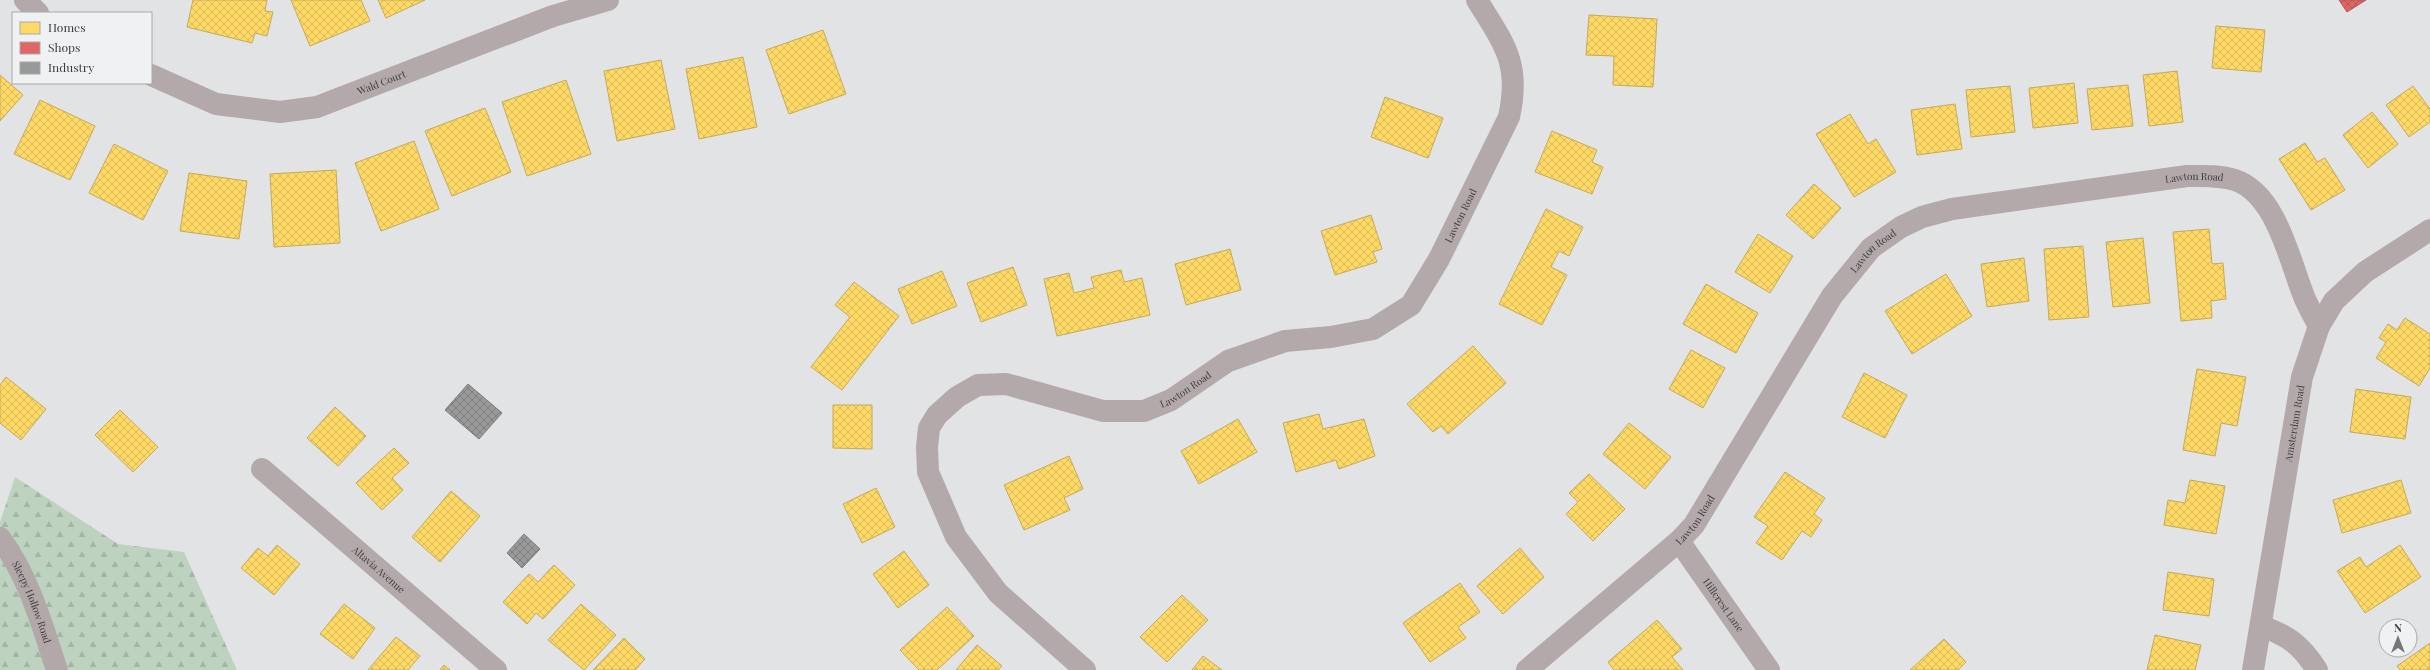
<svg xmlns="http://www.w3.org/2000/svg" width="2430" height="670" font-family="'Playfair Display',serif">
<defs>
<pattern id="forest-firs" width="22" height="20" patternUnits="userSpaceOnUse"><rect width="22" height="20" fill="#bdd3c0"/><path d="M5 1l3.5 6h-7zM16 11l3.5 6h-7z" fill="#a3b6a6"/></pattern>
<pattern id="homes-cross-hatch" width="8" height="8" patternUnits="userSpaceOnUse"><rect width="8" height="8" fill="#ffd966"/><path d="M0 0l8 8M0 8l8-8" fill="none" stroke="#dbbb59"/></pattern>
<pattern id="shops-cross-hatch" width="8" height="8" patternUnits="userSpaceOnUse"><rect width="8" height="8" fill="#e06666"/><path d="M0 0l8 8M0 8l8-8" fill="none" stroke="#b75555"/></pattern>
<pattern id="industry-cross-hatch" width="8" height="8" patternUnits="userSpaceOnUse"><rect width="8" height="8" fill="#999"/><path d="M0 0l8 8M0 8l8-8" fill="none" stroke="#7e7e7e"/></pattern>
</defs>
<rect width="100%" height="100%" fill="#e2e3e5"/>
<path fill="url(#forest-firs)" d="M 15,477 L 118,544 L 184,552 L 237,670 L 0,670 L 0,522 Z"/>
<g fill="url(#homes-cross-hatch)" stroke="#c4aa5a">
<path d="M 193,0 L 267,0 L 265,11 L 273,12 L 267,36 L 255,33 L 252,43 L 187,27 Z"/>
<path d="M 291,0 L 361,0 L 370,21 L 310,46 Z"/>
<path d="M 378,0 L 425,0 L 386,18 Z"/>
<path d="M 1589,15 L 1657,19 L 1653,87 L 1613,85 L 1614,56 L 1586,55 Z"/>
<path d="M 2216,26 L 2265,30 L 2261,72 L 2212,68 Z"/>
<path d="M 823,30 L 846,94 L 789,114 L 766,50 Z"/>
<path d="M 743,57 L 757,127 L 699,139 L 686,69 Z"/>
<path d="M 661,60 L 675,129 L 617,141 L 604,71 Z"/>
<path d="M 2177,71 L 2183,122 L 2149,126 L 2143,75 Z"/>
<path d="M 0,75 L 23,95 L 0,121 Z"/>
<path d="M 566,80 L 591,154 L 527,176 L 502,102 Z"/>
<path d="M 2074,83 L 2078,123 L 2033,128 L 2029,88 Z"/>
<path d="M 2128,85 L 2133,126 L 2092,130 L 2087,89 Z"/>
<path d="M 2010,86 L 2015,132 L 1971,137 L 1966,90 Z"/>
<path d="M 2413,86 L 2430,109 L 2430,122 L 2409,137 L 2386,105 Z"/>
<path d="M 1385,97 L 1443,118 L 1428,158 L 1371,137 Z"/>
<path d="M 40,100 L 95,126 L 70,180 L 14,154 Z"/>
<path d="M 1955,104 L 1962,149 L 1917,155 L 1911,110 Z"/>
<path d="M 485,108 L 511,172 L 452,196 L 425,131 Z"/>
<path d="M 2372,112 L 2398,144 L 2368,168 L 2343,135 Z"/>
<path d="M 1850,114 L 1868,144 L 1876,139 L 1896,172 L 1854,197 L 1816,134 Z"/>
<path d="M 1552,131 L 1597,150 L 1592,162 L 1603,167 L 1592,194 L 1535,172 Z"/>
<path d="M 414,141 L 439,209 L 381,231 L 355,163 Z"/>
<path d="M 2305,143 L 2317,162 L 2325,158 L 2345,190 L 2311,210 L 2279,159 Z"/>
<path d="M 114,144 L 168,171 L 143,220 L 89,193 Z"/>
<path d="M 336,170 L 340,243 L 274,247 L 270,174 Z"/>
<path d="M 189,173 L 247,181 L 239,239 L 180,231 Z"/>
<path d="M 1814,184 L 1841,208 L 1813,239 L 1786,215 Z"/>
<path d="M 1546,209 L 1583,227 L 1569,256 L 1559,251 L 1551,267 L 1567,275 L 1542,325 L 1499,304 Z"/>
<path d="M 1371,215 L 1382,249 L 1373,252 L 1377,262 L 1335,275 L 1321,231 Z"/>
<path d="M 2209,229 L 2212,264 L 2223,263 L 2226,299 L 2211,301 L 2212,318 L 2181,321 L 2173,232 Z"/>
<path d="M 1758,234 L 1793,256 L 1770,293 L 1735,272 Z"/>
<path d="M 2143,238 L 2150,303 L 2113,307 L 2106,242 Z"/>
<path d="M 2083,246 L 2089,317 L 2049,320 L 2044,249 Z"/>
<path d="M 1230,249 L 1241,290 L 1186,305 L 1175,264 Z"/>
<path d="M 2024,258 L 2029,301 L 1987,307 L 1981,264 Z"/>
<path d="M 1013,267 L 1027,305 L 981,322 L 967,283 Z"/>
<path d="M 1121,270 L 1124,282 L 1142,278 L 1150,315 L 1057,336 L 1044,279 L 1069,273 L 1074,293 L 1094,288 L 1091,277 Z"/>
<path d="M 942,271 L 957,306 L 912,324 L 898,289 Z"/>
<path d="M 1946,274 L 1972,316 L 1912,354 L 1885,311 Z"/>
<path d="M 854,282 L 899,316 L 842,390 L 811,367 L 850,317 L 835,305 Z"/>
<path d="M 1706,284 L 1758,313 L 1736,353 L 1683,324 Z"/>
<path d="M 2405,318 L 2430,334 L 2430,368 L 2419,386 L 2376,358 L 2386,342 L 2379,338 L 2388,324 L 2397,330 Z"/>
<path d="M 1473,346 L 1506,383 L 1448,434 L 1441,426 L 1433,432 L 1407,404 Z"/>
<path d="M 1691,350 L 1725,368 L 1703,408 L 1669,389 Z"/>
<path d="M 2197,369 L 2246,377 L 2237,426 L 2221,423 L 2215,456 L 2183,450 Z"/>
<path d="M 1864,373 L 1907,395 L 1885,438 L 1842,417 Z"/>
<path d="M 6,377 L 46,409 L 21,440 L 0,423 L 0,385 Z"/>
<path d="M 2356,389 L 2411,397 L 2405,439 L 2350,432 Z"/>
<path d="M 833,405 L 872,405 L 872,449 L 833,448 Z"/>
<path d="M 335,407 L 366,436 L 338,466 L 307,438 Z"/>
<path d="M 120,410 L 158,447 L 133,472 L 95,435 Z"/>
<path d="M 1319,414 L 1323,429 L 1364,419 L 1375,456 L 1339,469 L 1336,460 L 1296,472 L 1283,423 Z"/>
<path d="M 1238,419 L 1257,452 L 1199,484 L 1181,451 Z"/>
<path d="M 1629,423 L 1671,457 L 1645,489 L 1603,454 Z"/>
<path d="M 394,448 L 409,463 L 392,478 L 403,490 L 382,510 L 356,483 Z"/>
<path d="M 1069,456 L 1083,489 L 1064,498 L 1070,510 L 1024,530 L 1004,485 Z"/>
<path d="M 1785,472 L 1825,498 L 1814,514 L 1822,520 L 1811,537 L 1802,531 L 1782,560 L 1756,543 L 1768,526 L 1754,517 Z"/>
<path d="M 1589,474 L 1625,509 L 1593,541 L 1566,514 L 1578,502 L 1569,493 Z"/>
<path d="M 2190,480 L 2225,486 L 2216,534 L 2164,525 L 2168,500 L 2185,503 Z"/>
<path d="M 2401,480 L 2411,513 L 2342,533 L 2333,500 Z"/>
<path d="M 876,488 L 895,527 L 862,543 L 843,504 Z"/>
<path d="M 451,491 L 480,516 L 440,562 L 412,537 Z"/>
<path d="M 277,545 L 300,564 L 274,595 L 241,568 L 258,548 L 268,556 Z"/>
<path d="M 2400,545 L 2421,577 L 2365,613 L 2337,571 L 2360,557 L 2366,567 Z"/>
<path d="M 1520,548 L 1544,577 L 1503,614 L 1477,586 Z"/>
<path d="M 904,551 L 929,585 L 898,608 L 873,574 Z"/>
<path d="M 554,565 L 575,585 L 543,619 L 536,613 L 527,624 L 503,602 L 529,574 L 538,582 Z"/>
<path d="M 2168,572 L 2214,579 L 2209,616 L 2163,610 Z"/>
<path d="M 1460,583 L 1480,612 L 1458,627 L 1466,638 L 1430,662 L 1403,623 Z"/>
<path d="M 1182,595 L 1208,620 L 1167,662 L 1140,637 Z"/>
<path d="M 344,604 L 375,628 L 353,659 L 320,634 Z"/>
<path d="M 581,604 L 616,635 L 584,670 L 548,640 Z"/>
<path d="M 947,607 L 974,636 L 937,670 L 919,670 L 900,650 Z"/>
<path d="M 1657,620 L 1682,649 L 1672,657 L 1683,670 L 1614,670 L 1608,662 Z"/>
<path d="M 2155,635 L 2201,645 L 2195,670 L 2147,670 Z"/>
<path d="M 396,637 L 420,656 L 408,670 L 368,670 Z"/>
<path d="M 624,638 L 645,659 L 635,670 L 593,670 Z"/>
<path d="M 1944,639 L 1966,662 L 1958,670 L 1910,670 Z"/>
<path d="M 2430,643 L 2430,670 L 2400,670 L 2397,666 Z"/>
<path d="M 977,645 L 1002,666 L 998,670 L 956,670 Z"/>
<path d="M 1203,656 L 1222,670 L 1192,670 Z"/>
<path d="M 444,665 L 450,670 L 440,670 Z"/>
</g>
<path fill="url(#shops-cross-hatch)" stroke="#af595a" d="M 2339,0 L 2366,0 L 2347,12 Z"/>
<g fill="url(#industry-cross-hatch)" stroke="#7d7d7d">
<path d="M 468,384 L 502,413 L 479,439 L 445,410 Z"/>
<path d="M 524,534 L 540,549 L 522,568 L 507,553 Z"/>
</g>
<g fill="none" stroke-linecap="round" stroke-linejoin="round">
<g stroke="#b3a8aa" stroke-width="22">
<path d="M 25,0 L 38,13"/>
<path id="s1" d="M 151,75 L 216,104 L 280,112 L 317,107 L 553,16 L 608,0"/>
<path id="s2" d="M 262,469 L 496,670"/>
<path id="s3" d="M 1679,541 L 1769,670"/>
<path d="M 2261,626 C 2289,636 2301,645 2317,670"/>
<path id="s4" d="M 1085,670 L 998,593 L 956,537 L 928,472 L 927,447 L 929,428 L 937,415 L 957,397 L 978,385 L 1006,384 L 1103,411 L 1144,411 L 1171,400 L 1228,361 L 1285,341 L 1331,337 L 1373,329 L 1411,305 L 1439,259 L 1509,117 C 1521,63 1504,44 1477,0"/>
<path id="s5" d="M 1527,670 L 1679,541 L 1694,525 L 1832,296 L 1871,248 L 1901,227 L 1922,217 L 1952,209 L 2187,176 C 2203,176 2219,175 2235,180 C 2277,194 2290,263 2305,299 C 2309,308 2314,317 2319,326"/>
</g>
<path stroke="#b3a8aa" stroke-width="22" id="s6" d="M 2253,670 L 2302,377 L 2319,326 L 2334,301 L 2365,272 L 2430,230"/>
<path stroke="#b2a7a9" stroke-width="22" id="s7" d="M 0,538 C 29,577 42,625 57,670"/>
</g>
<g text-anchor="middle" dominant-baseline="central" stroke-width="4" stroke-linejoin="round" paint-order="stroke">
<g font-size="10" fill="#3c3c3d" stroke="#eff1f3">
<text stroke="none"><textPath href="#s1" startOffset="242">Wald Court</textPath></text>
<text stroke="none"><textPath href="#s5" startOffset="886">Lawton Road</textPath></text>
<text stroke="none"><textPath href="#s4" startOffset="932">Lawton Road</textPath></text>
<text stroke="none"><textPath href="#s5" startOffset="550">Lawton Road</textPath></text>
<text stroke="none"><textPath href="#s4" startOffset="584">Lawton Road</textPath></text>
<text stroke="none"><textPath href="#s6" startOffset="250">Amsterdam Road</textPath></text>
<text stroke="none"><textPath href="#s5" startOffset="226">Lawton Road</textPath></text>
<text stroke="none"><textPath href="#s2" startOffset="154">Altavia Avenue</textPath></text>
<text stroke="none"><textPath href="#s7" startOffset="72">Sleepy Hollow Road</textPath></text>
<text stroke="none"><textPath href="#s3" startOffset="78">Hillcrest Lane</textPath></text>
</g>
</g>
<rect x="12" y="12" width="140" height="72" fill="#eff1f3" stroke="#a7a9aa"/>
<rect x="20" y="22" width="20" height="12" fill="#ffd966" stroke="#a7a9aa"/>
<text x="48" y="32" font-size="12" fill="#3c3c3d">Homes</text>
<rect x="20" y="42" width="20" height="12" fill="#e06666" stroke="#a7a9aa"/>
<text x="48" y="52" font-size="12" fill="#3c3c3d">Shops</text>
<rect x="20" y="62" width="20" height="12" fill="#999999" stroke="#a7a9aa"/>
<text x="48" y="72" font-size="12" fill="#3c3c3d">Industry</text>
<g transform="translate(2398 638)"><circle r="19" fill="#eff1f3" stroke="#a7a9aa"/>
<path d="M0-3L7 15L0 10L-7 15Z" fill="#767678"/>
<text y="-6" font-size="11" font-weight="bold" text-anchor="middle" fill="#3c3c3d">N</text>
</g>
</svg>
